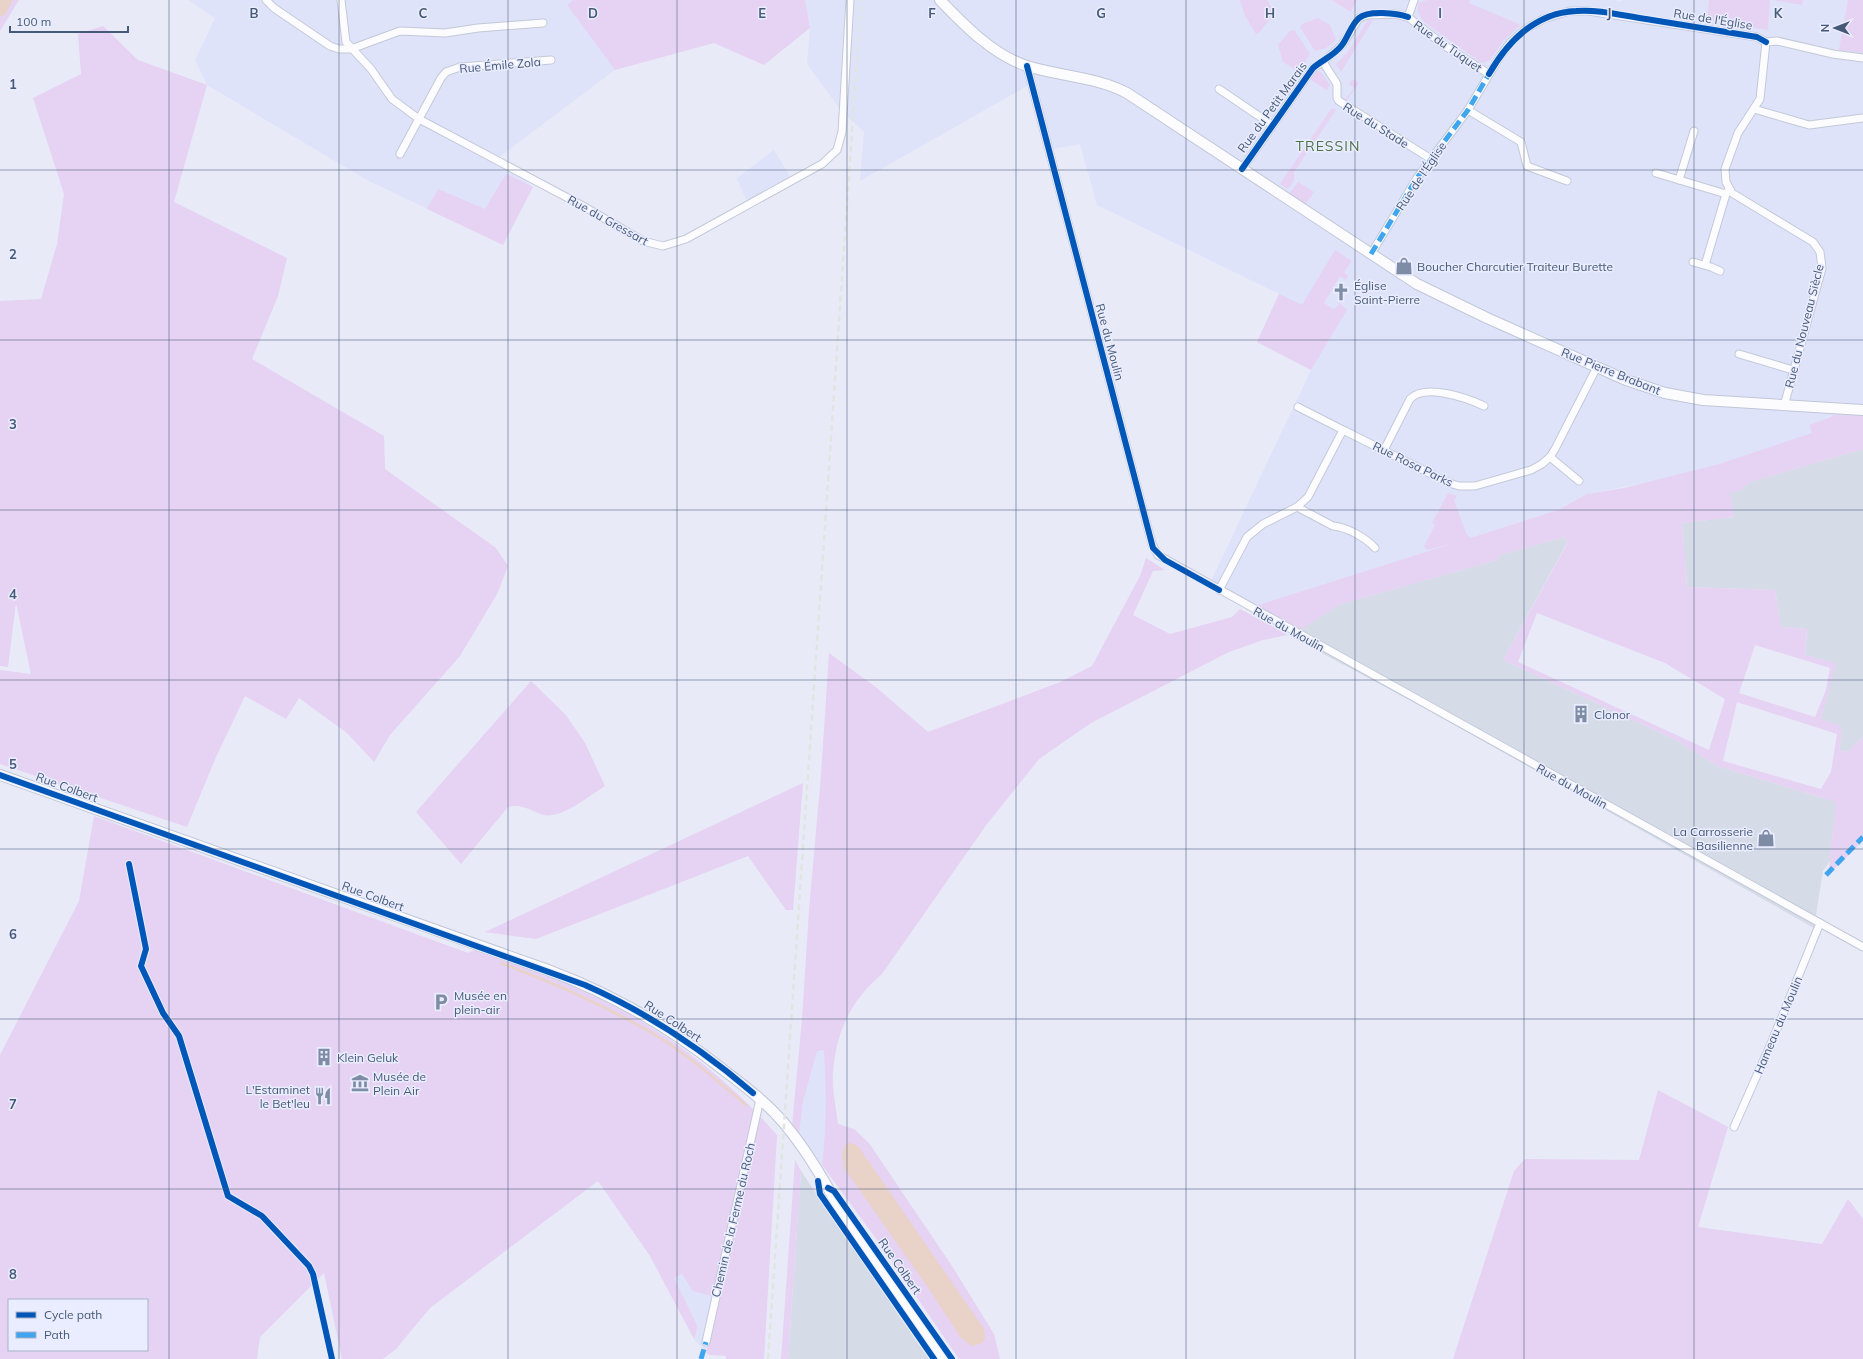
<svg xmlns="http://www.w3.org/2000/svg" width="1863" height="1359" font-family="Mulish,sans-serif">
<rect width="100%" height="100%" fill="#e8eaf8"/>
<g fill="#dee3fa">
<path d="M 188,0 L 573,0 L 567,5 L 615,70 L 498,158 L 533,187 L 503,245 L 367,180 L 207,85 L 195,60 L 215,18 Z"/>
<path d="M 805,0 L 1331,0 L 1351,12 L 1357,0 L 1616,0 L 1620,2 L 1622,0 L 1863,0 L 1863,414 L 1831,417 L 1809,425 L 1812,433 L 1772,448 L 1719,464 L 1654,481 L 1587,494 L 1558,510 L 1255,606 L 1211,581 L 1311,370 L 1257,342 L 1279,294 L 1097,205 L 1080,144 L 1052,149 L 1036,81 L 860,181 L 864,132 L 842,112 L 807,64 L 810,28 Z"/>
<path d="M 774,150 L 791,178 L 747,202 L 737,178 Z"/>
<path d="M 817,1050 L 824,1050 L 827,1106 L 826,1135 L 822,1165 L 799,1135 L 803,1102 Z"/>
<path d="M 682,1274 L 719,1298 L 706,1352 L 694,1339 L 698,1327 L 674,1278 Z"/>
</g>
<g fill="#d6dbe8">
<path d="M 1863,449 L 1863,737 L 1847,752 L 1839,750 L 1842,734 L 1821,719 L 1835,663 L 1805,655 L 1807,629 L 1781,627 L 1775,590 L 1687,587 L 1682,523 L 1734,517 L 1729,493 L 1741,490 L 1750,482 Z"/>
<path d="M 1565,537 L 1567,543 L 1503,660 L 1676,740 L 1717,766 L 1836,802 L 1830,861 L 1823,871 L 1814,928 L 1430,711 L 1288,635 L 1341,604 L 1497,560 L 1500,555 Z"/>
<path d="M 801,1171 L 919,1345 L 929,1359 L 788,1359 Z"/>
</g>
<g fill="#e6d2f2" fill-rule="evenodd">
<path d="M 0,0 L 19,0 L 0,31 Z"/>
<path d="M 573,0 L 805,0 L 810,28 L 764,65 L 714,43 L 615,70 L 567,5 Z"/>
<path d="M 1240,0 L 1267,0 L 1275,13 L 1259,33 L 1256,34 L 1245,16 Z"/>
<path d="M 1331,0 L 1357,0 L 1351,12 Z"/>
<path d="M 1427,0 L 1470,0 L 1469,3 L 1521,25 L 1504,40 L 1490,60 L 1482,63 L 1424,22 L 1418,13 L 1418,3 Z"/>
<path d="M 1709,0 L 1770,0 L 1768,30 L 1707,20 Z"/>
<path d="M 1773,0 L 1803,0 L 1802,5 Z"/>
<path d="M 1848,0 L 1863,0 L 1863,53 L 1839,50 Z"/>
<path d="M 1318,18 L 1330,25 L 1336,40 L 1326,48 L 1315,51 L 1300,27 L 1302,24 Z"/>
<path d="M 1368,20 L 1373,20 L 1341,72 L 1336,64 L 1348,52 Z"/>
<path d="M 103,26 L 138,60 L 207,85 L 174,202 L 287,258 L 278,296 L 252,359 L 384,436 L 385,469 L 496,548 L 508,566 L 497,594 L 460,656 L 390,735 L 374,762 L 347,733 L 299,698 L 286,719 L 245,696 L 216,757 L 187,827 L 0,764 L 0,670 L 31,674 L 16,603 L 8,667 L 0,666 L 0,301 L 41,299 L 57,244 L 64,194 L 33,98 L 81,74 L 78,34 Z"/>
<path d="M 1294,30 L 1310,54 L 1299,72 L 1283,62 L 1278,45 L 1290,31 Z"/>
<path d="M 1315,70 L 1321,72 L 1330,85 L 1327,90 L 1309,79 Z"/>
<path d="M 1352,79 L 1359,83 L 1345,103 L 1341,98 L 1341,97 L 1346,99 L 1354,88 L 1349,84 Z"/>
<path d="M 1332,108 L 1336,110 L 1294,172 L 1294,181 L 1288,189 L 1280,184 Z"/>
<path d="M 506,174 L 533,187 L 503,245 L 427,209 L 438,189 L 485,209 Z"/>
<path d="M 1298,182 L 1314,192 L 1305,205 L 1289,194 Z"/>
<path d="M 1335,250 L 1352,261 L 1344,272 L 1348,276 L 1346,280 L 1340,276 L 1324,303 L 1333,309 L 1337,307 L 1339,303 L 1347,310 L 1311,370 L 1257,342 L 1279,294 L 1302,305 Z"/>
<path d="M 1863,414 L 1863,449 L 1750,482 L 1741,490 L 1730,493 L 1734,517 L 1682,523 L 1687,587 L 1775,590 L 1781,627 L 1807,629 L 1805,655 L 1836,663 L 1821,719 L 1839,725 L 1842,734 L 1839,750 L 1847,752 L 1863,737 L 1863,841 L 1831,872 L 1828,877 L 1836,802 L 1717,766 L 1676,740 L 1503,660 L 1567,544 L 1565,537 L 1500,555 L 1497,560 L 1341,604 L 1301,629 L 1255,606 L 1454,543 L 1427,550 L 1424,546 L 1435,525 L 1432,523 L 1448,493 L 1457,496 L 1454,501 L 1466,533 L 1470,538 L 1558,510 L 1587,494 L 1624,488 L 1719,464 L 1812,433 L 1809,425 L 1831,417 L 1832,415 ZM 1537,613 L 1665,663 L 1725,699 L 1709,750 L 1518,662 ZM 1755,645 L 1830,668 L 1826,690 L 1815,717 L 1739,693 ZM 1737,702 L 1837,734 L 1831,772 L 1821,789 L 1723,761 Z"/>
<path d="M 1146,558 L 1165,570 L 1153,571 L 1133,615 L 1170,634 L 1232,617 L 1240,609 L 1288,635 L 1263,640 L 1229,652 L 1091,723 L 1039,759 L 987,824 L 882,974 C 851,1000 836,1032 833,1072 C 832,1089 836,1107 838,1124 L 854,1129 L 869,1143 L 952,1266 L 994,1334 L 1000,1359 L 959,1359 L 883,1248 L 822,1165 C 827,1126 826,1089 824,1050 L 817,1051 L 803,1102 L 799,1135 L 792,1126 L 802,1019 L 809,910 L 821,775 L 829,653 L 877,688 L 928,732 L 1060,682 L 1092,666 L 1140,576 Z"/>
<path d="M 531,681 L 566,715 L 585,743 L 605,786 C 590,795 562,819 544,815 C 530,811 523,803 508,807 L 461,864 L 416,812 Z"/>
<path d="M 803,783 L 793,910 L 786,910 L 748,856 L 536,939 L 485,932 Z"/>
<path d="M 94,816 L 468,953 L 474,950 C 512,964 551,976 587,993 C 660,1026 725,1075 777,1135 L 764,1359 L 726,1359 L 726,1356 L 709,1355 L 706,1352 L 719,1298 L 693,1291 L 682,1274 L 674,1278 L 698,1327 L 694,1339 L 650,1256 L 598,1181 L 430,1308 L 396,1349 L 383,1359 L 342,1359 L 324,1273 L 260,1337 L 257,1359 L 0,1359 L 0,1055 L 79,901 ZM 9,1300 L 147,1300 L 147,1350 L 9,1350 Z"/>
<path d="M 1658,1090 L 1728,1127 L 1698,1227 L 1822,1244 L 1848,1199 L 1863,1219 L 1863,1359 L 1453,1359 L 1514,1171 L 1525,1159 L 1639,1160 Z"/>
<path d="M 795,1160 L 801,1171 L 788,1359 L 781,1359 Z"/>
</g>
<path fill="#e9d2c8" d="M 850,1143 L 858,1146 L 984,1329 L 985,1338 L 982,1343 L 972,1346 L 961,1338 L 929,1289 L 844,1168 L 842,1152 L 846,1144 Z"/>
<g fill="none" stroke-linecap="round" stroke-linejoin="round">
<path stroke="#e9d2c8" stroke-width="2.5" d="M 501,963 C 554,983 606,1006 655,1035 C 687,1054 717,1081 746,1105"/>
<path stroke="#e9d2c8" stroke-width="14" d="M 0,9 L 5,0"/>
<g stroke="#c3c9d7" stroke-width="9">
<g id="street">
<path d="M 266,0 L 274,8 L 330,46 L 339,49 L 351,49 L 400,31 L 445,33 L 478,28 L 543,23"/>
<path d="M 341,0 L 346,42 L 371,69 L 392,99 L 419,119 L 583,206 L 643,241 L 663,246 L 686,239 L 822,164 L 837,150 L 842,132 L 850,0"/>
<path d="M 1408,17 L 1414,0"/>
<path d="M 1766,42 L 1760,99 L 1738,133 L 1725,169 L 1726,182 L 1732,193 L 1813,242 L 1820,252 L 1822,268 L 1784,406"/>
<path d="M 1766,42 L 1777,41 L 1833,54 L 1863,58"/>
<path d="M 1323,62 L 1337,84 L 1337,98 L 1339,101 L 1431,159"/>
<path d="M 1027,66 L 1152,544 L 1158,555 L 1863,947"/>
<path d="M 1219,89 L 1272,125"/>
<path d="M 1754,109 L 1809,125 L 1863,118"/>
<path d="M 1468,110 L 1521,142 L 1527,166 L 1567,181"/>
<path d="M 400,154 L 441,78 L 446,72 L 460,67 L 551,60"/>
<path d="M 1242,169 L 1313,68 L 1323,62 L 1342,45 L 1359,18 L 1367,15 L 1395,14 L 1408,17 L 1445,46 L 1489,74"/>
<path d="M 1656,173 L 1726,194"/>
<path d="M 1679,180 L 1694,131"/>
<path d="M 1371,254 L 1417,178 L 1468,110 L 1499,58 L 1510,43 L 1526,29 L 1543,19 L 1570,11 L 1588,11 L 1757,37 L 1766,42"/>
<path d="M 1693,262 L 1711,267 L 1720,271"/>
<path d="M 1705,265 L 1726,194 L 1729,189"/>
<path d="M 1739,354 L 1793,370"/>
<path d="M 1298,407 L 1343,430"/>
<path d="M 1384,450 L 1410,399 C 1425,383 1467,398 1484,406"/>
<path d="M 1550,457 L 1579,481"/>
<path d="M 1297,507 L 1333,526 C 1347,527 1366,538 1375,548"/>
<path d="M 1219,590 L 1247,537 L 1263,524 L 1297,507 L 1308,497 L 1343,430 L 1449,483 L 1459,486 L 1475,486 L 1531,470 L 1542,464 L 1550,457 L 1555,449 L 1597,367"/>
<path d="M 1734,1127 L 1773,1039 L 1820,923"/>
<path d="M 706,1342 L 760,1099"/>
</g>
</g>
<g stroke="#c1c7d7" stroke-width="12">
<g id="secondary">
<path d="M 940,0 C 964,25 993,55 1027,66 C 1059,76 1097,77 1127,93 L 1417,284 L 1487,318 L 1626,380 L 1665,393 L 1703,400 L 1863,410"/>
<path d="M 0,775 L 548,970 C 612,994 668,1026 721,1068 C 743,1085 765,1101 783,1122 C 805,1148 823,1178 839,1208"/>
<path d="M 835,1203 L 943,1359"/>
</g>
</g>
<use href="#street" stroke="#fcfcfe" stroke-width="7"/>
<use href="#secondary" stroke="#fcfcfe" stroke-width="10"/>
<path stroke="#e1e5e2" stroke-width="2.5" stroke-dasharray="6 4" stroke-linecap="butt" d="M 768,1359 L 861,0"/>
<g stroke="#3fa5ef" stroke-width="5" stroke-dasharray="10 5" stroke-linecap="butt">
<path d="M 1371,254 L 1417,178 L 1468,110 L 1489,74"/>
<path d="M 1826,875 L 1863,837"/>
<path d="M 701,1359 L 706,1342"/>
</g>
<g stroke="#eaedff" stroke-width="8">
<g id="cycleway">
<path d="M 1027,66 L 1153,548 L 1165,560 L 1219,590"/>
<path d="M 1489,74 C 1508,41 1535,13 1576,11 C 1599,9 1624,16 1646,19 C 1683,25 1720,31 1757,37 L 1766,42"/>
<path d="M 1242,169 L 1313,68 C 1322,60 1335,55 1342,45 C 1348,37 1351,25 1359,18 C 1368,10 1397,13 1408,17"/>
<path d="M 0,775 L 585,985 C 646,1012 702,1049 753,1093"/>
<path d="M 129,864 L 146,949 L 141,966 L 163,1013 L 179,1036 L 228,1196 L 262,1216 L 309,1266 L 313,1274 L 332,1359"/>
<path d="M 818,1181 L 820,1194 L 934,1359"/>
<path d="M 828,1188 L 834,1191 L 952,1359"/>
</g>
</g>
<use href="#cycleway" stroke="#0057b8" stroke-width="6"/>
</g>
<path fill="none" stroke="#465a78" stroke-width="1" stroke-opacity="0.55" d="M 169,0 L 169,1359M 339,0 L 339,1359M 508,0 L 508,1359M 677,0 L 677,1359M 847,0 L 847,1359M 1016,0 L 1016,1359M 1186,0 L 1186,1359M 1355,0 L 1355,1359M 1524,0 L 1524,1359M 1694,0 L 1694,1359M 0,170 L 1863,170M 0,340 L 1863,340M 0,510 L 1863,510M 0,680 L 1863,680M 0,849 L 1863,849M 0,1019 L 1863,1019M 0,1189 L 1863,1189"/>
<defs>
<g id="shop-bare" transform="scale(1.38)"><path d="M-5-2.5h2.3a2.7 3.5 0 0 1 5.4 0H5L5.5 6h-11ZM-1.5-2.5h3a1.5 2.3 0 0 0-3 0Z" fill="#7f8ca5" stroke="#eaedff" stroke-width="2.5" paint-order="stroke"/></g>
<g id="church-bare" transform="scale(1.38)"><path d="M-1.2-6h2.4v3.5h3.3v2.4h-3.3V6h-2.4V-.1h-3.3v-2.4h3.3Z" fill="#7f8ca5" stroke="#eaedff" stroke-width="2.5" paint-order="stroke"/></g>
<g id="building-bare" transform="scale(1.38)"><path d="M-4-6H4V6H1V3H-1V6H-4ZM-2.5-4.3h1.7v1.8h-1.7ZM.8-4.3h1.7v1.8H.8ZM-2.5-1h1.7V.8h-1.7ZM.8-1h1.7V.8H.8Z" fill="#7f8ca5" stroke="#eaedff" stroke-width="2.5" paint-order="stroke"/></g>
<g id="parking-bare" transform="scale(1.38)"><path d="M-3.5-5.5H1a3.5 3.5 0 0 1 0 7H-1V5.5H-3.5ZM-1-3.4V-.6H.8a1.4 1.4 0 0 0 0-2.8Z" fill="#7f8ca5" stroke="#eaedff" stroke-width="2.5" paint-order="stroke"/></g>
<g id="museum-bare" transform="scale(1.38)"><path d="M0-6L6-3V-2H-6V-3ZM-5-1h2V3h-2ZM-1-1h2V3h-2ZM3-1h2V3H3ZM-6 4H6V6H-6Z" fill="#7f8ca5" stroke="#eaedff" stroke-width="2.5" paint-order="stroke"/></g>
<g id="restaurant-bare" transform="scale(1.38)"><path d="M-5-6h1v4h1v-4h1v4h1v-4h1v5L-1.5 .5V6h-2V.5L-5-1ZM5-6V6H3V1.5H1.5Q1.5-4 5-6Z" fill="#7f8ca5" stroke="#eaedff" stroke-width="2.5" paint-order="stroke"/></g>
</defs>
<g fill-rule="evenodd">
<use href="#shop-bare" x="1404" y="266"/>
<use href="#church-bare" x="1341" y="292"/>
<use href="#building-bare" x="1581" y="714"/>
<use href="#shop-bare" x="1766" y="838"/>
<use href="#parking-bare" x="441" y="1002"/>
<use href="#building-bare" x="324" y="1057"/>
<use href="#museum-bare" x="360" y="1083"/>
<use href="#restaurant-bare" x="323" y="1096"/>
</g>
<g text-anchor="middle" dominant-baseline="central" stroke-width="3" stroke-linejoin="round" paint-order="stroke">
<g font-size="12" fill="#465a78" stroke="#eaedff">
<text transform="translate(1713 19) rotate(9)">Rue de l'Église</text>
<text transform="translate(1448 46) rotate(35)">Rue du Tuquet</text>
<text transform="translate(500 65) rotate(-5)">Rue Émile Zola</text>
<text transform="translate(1272 107) rotate(-54)">Rue du Petit Marais</text>
<text transform="translate(1376 125) rotate(32)">Rue du Stade</text>
<text transform="translate(1421 176) rotate(-56)">Rue de l'Église</text>
<text transform="translate(608 220) rotate(29)">Rue du Gressart</text>
<text transform="translate(1804 326) rotate(-76)">Rue du Nouveau Siècle</text>
<text transform="translate(1110 342) rotate(75)">Rue du Moulin</text>
<text transform="translate(1611 371) rotate(22)">Rue Pierre Brabant</text>
<text transform="translate(1413 464) rotate(26)">Rue Rosa Parks</text>
<text transform="translate(1289 629) rotate(29)">Rue du Moulin</text>
<text transform="translate(1572 786) rotate(29)">Rue du Moulin</text>
<text transform="translate(67 787) rotate(20)">Rue Colbert</text>
<text transform="translate(373 896) rotate(20)">Rue Colbert</text>
<text transform="translate(673 1021) rotate(33)">Rue Colbert</text>
<text transform="translate(1778 1025) rotate(-67)">Hameau du Moulin</text>
<text transform="translate(733 1220) rotate(-77)">Chemin de la Ferme du Roch</text>
<text transform="translate(900 1266) rotate(55)">Rue Colbert</text>
</g>
<g font-size="12" fill="#465a78" stroke="#eaedff" text-anchor="start">
<text x="1417" y="266">Boucher Charcutier Traiteur Burette</text>
<text x="1354" y="285">Église<tspan x="1354" dy="14">Saint-Pierre</tspan></text>
<text x="1594" y="714">Clonor</text>
<text x="1753" y="831" text-anchor="end">La Carrosserie<tspan x="1753" dy="14">Basilienne</tspan></text>
<text x="454" y="995">Musée en<tspan x="454" dy="14">plein-air</tspan></text>
<text x="337" y="1057">Klein Geluk</text>
<text x="373" y="1076">Musée de<tspan x="373" dy="14">Plein Air</tspan></text>
<text x="310" y="1089" text-anchor="end">L'Estaminet<tspan x="310" dy="14">le Bet'leu</tspan></text>
</g>
<g font-size="14" letter-spacing="1" fill="#4d7348" stroke="#eaedff">
<text x="1328" y="146">TRESSIN</text>
</g>
</g>
<g font-size="13" text-anchor="middle" font-weight="bold" fill="#465a78" stroke="#eaedff" stroke-width="3" stroke-linejoin="round" paint-order="stroke">
<text x="254" y="18">B</text>
<text x="423" y="18">C</text>
<text x="593" y="18">D</text>
<text x="762" y="18">E</text>
<text x="932" y="18">F</text>
<text x="1101" y="18">G</text>
<text x="1270" y="18">H</text>
<text x="1440" y="18">I</text>
<text x="1609" y="18">J</text>
<text x="1778" y="18">K</text>
<text x="13" y="89">1</text>
<text x="13" y="259">2</text>
<text x="13" y="429">3</text>
<text x="13" y="599">4</text>
<text x="13" y="769">5</text>
<text x="13" y="939">6</text>
<text x="13" y="1109">7</text>
<text x="13" y="1279">8</text>
</g>
<rect x="8" y="1299" width="140" height="52" fill="#eaedff" stroke="#a8b2c9"/>
<rect x="16" y="1312" width="20" height="6" fill="#0057b8" stroke="#a8b2c9"/>
<text x="44" y="1319" font-size="12" fill="#465a78">Cycle path</text>
<rect x="16" y="1332" width="20" height="6" fill="#3fa5ef" stroke="#a8b2c9"/>
<text x="44" y="1339" font-size="12" fill="#465a78">Path</text>
<g transform="translate(1835 28) rotate(270)" stroke="#eaedff" stroke-width="3" paint-order="stroke">
<path d="M0-3L7 15L0 10L-7 15Z" fill="#465a78"/>
<text y="-6" font-size="11" font-weight="bold" text-anchor="middle" fill="#465a78">N</text>
</g>
<path d="M10 26v6h118v-6" fill="none" stroke="#465a78" stroke-width="2"/>
<text x="16" y="26" font-size="12" fill="#465a78" stroke="#eaedff" stroke-width="3" paint-order="stroke">100 m</text>
</svg>
